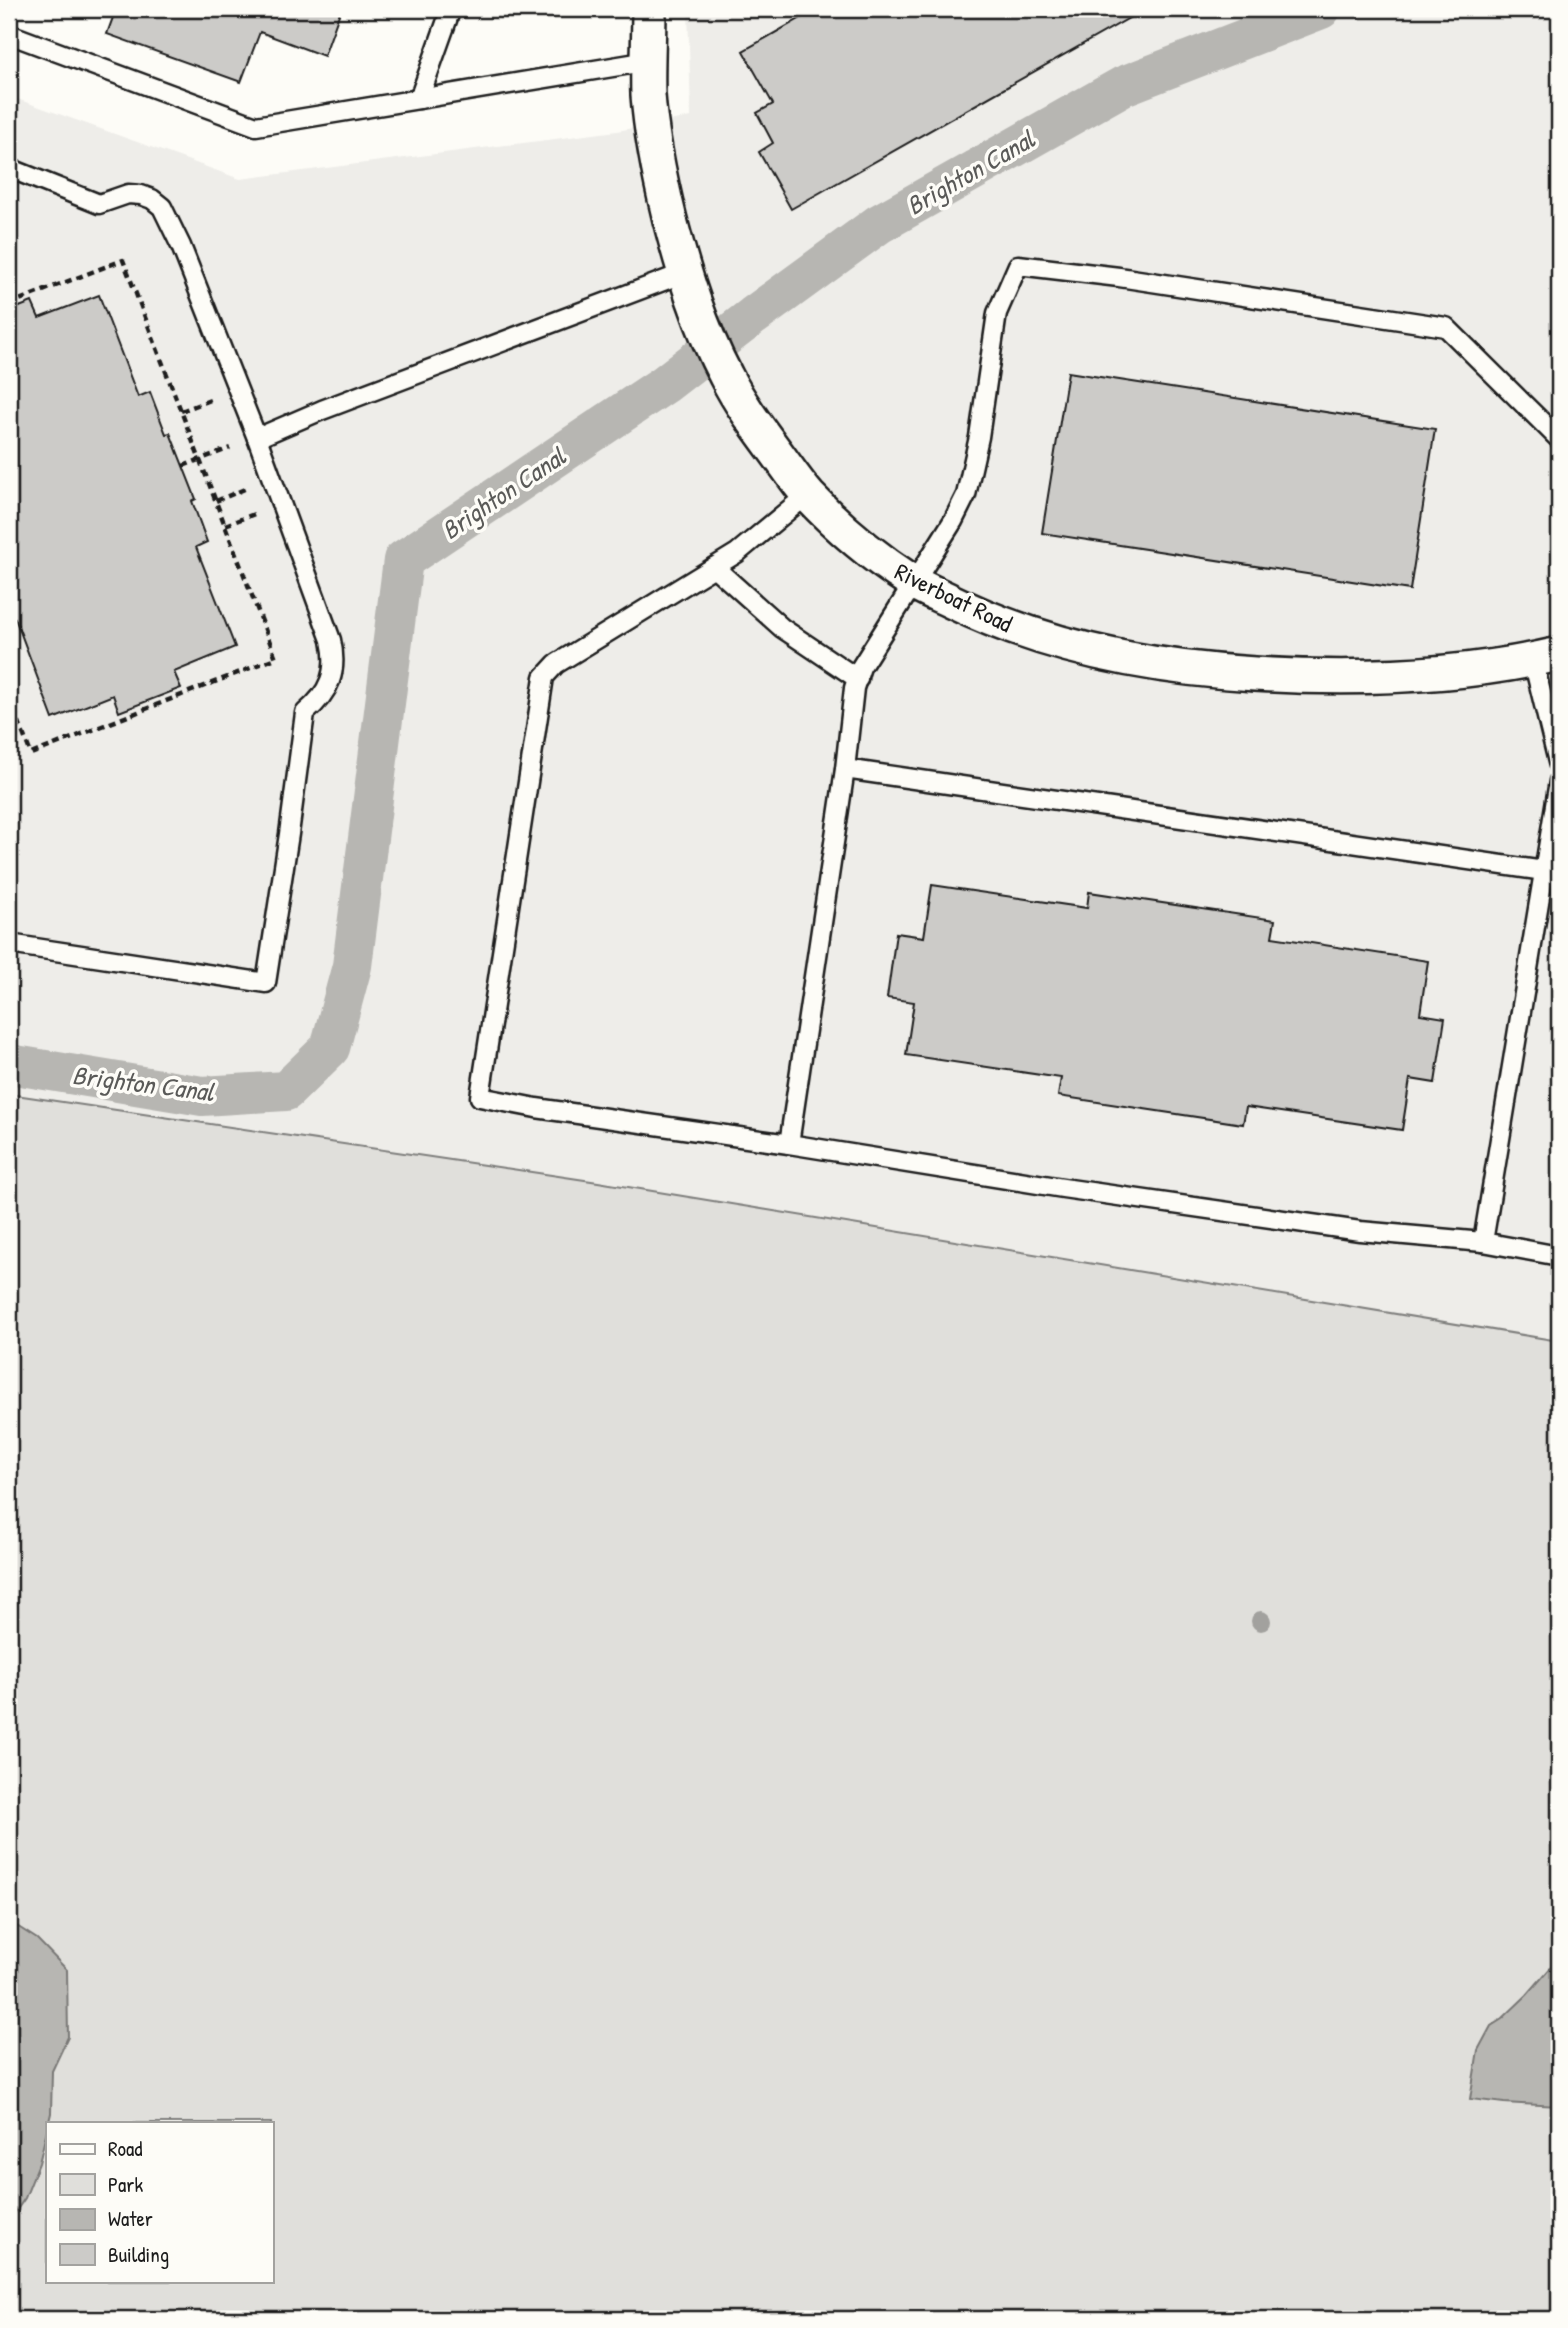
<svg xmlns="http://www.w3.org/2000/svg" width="1568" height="2328" font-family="'Patrick Hand',sans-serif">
<rect width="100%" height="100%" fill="#fdfcf7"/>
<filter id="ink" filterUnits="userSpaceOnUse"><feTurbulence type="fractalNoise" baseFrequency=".0143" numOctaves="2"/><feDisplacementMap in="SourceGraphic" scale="14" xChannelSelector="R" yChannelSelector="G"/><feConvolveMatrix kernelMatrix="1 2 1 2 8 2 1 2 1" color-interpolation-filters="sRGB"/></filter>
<g filter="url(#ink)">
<path fill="#eeede9" d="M 688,9 L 1559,9 L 1559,1344 L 9,1099 L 9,96 L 240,179 L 617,131 L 691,117 Z"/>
<path fill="#e0dfdb" stroke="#7e7e7c" stroke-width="2" fill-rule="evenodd" d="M 9,1094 L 598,1182 L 1559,1341 L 1559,2319 L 9,2319 ZM 47,2123 L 271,2123 L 271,2281 L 47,2281 Z"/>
<g fill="#b7b6b2" stroke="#797876" stroke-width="2">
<path d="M 9,1921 L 37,1939 L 67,1970 L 68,2037 L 52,2071 L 51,2113 L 39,2163 L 25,2198 L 9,2221 Z"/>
<path d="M 1559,1963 L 1559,2106 L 1504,2103 L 1470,2099 L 1478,2050 L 1491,2026 L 1502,2019 L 1527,1995 L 1552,1966 Z"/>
</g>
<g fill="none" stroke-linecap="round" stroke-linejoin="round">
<path stroke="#b7b6b2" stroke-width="40" d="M 9,1064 L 202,1096 L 286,1091 L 330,1048 L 352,966 L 403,560 L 665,384 L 753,316 L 879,224 L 1123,86 L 1321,9"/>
</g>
<g fill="#cccbc8" stroke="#1c1c1c" stroke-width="2">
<path d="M 116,9 L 341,9 L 324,56 L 260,32 L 241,82 L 107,34 Z"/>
<path d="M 817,9 L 1145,9 L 791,209 L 759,152 L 773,143 L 757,113 L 773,104 L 743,51 Z"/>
<path d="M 99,295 L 138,397 L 150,392 L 166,434 L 170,433 L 196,499 L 192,501 L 207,542 L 196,547 L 235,647 L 174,672 L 181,688 L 119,712 L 113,695 L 53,719 L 15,618 L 9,620 L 9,311 L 32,302 L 39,318 Z"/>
<path d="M 1068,372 L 1435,429 L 1410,590 L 1042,533 Z"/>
<path d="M 932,885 L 1087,908 L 1089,892 L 1275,920 L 1272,937 L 1428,961 L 1420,1014 L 1445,1018 L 1435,1083 L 1410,1079 L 1402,1130 L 1246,1107 L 1243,1124 L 1058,1096 L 1061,1078 L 906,1055 L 914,1002 L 887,998 L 896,933 L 924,937 Z"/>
</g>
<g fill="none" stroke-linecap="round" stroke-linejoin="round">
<g stroke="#1c1c1c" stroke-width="23">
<g id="lane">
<path d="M 9,34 L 256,126 L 649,61"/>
<path d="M 419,99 L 451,9"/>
<path d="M 9,168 L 99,204 L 128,194 L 141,195 L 152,199 L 162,207 L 181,246 L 257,438"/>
<path d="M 808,494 L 737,553 L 556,664 L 544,677 L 480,1097 L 536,1108 L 789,1144 L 845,769 L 854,688 L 861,667 L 953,521 L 966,495 L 979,437 L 997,313 L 1018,265 L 1119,277 L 1446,327 L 1559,439"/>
<path d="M 714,567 L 782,628 L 858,679"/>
<path d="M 1533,660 L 1559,766"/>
<path d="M 845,769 L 1544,871"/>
<path d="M 1559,781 L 1483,1242 L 1559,1256"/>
<path d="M 9,944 L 266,983 L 289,834 L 305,713 C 330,692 338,672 331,640 L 257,438 L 322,410 L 684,273"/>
<path d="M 789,1144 L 1063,1188 L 1360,1231 L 1483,1242"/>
</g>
</g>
<g stroke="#1c1c1c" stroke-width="38">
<path id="street" d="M 649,9 C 649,37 647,67 648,95 C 651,137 660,179 670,220 C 684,273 700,327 726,376 C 739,402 756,425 773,448 C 785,464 796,481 809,496 C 839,528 874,557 911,581 C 924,589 939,595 953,602 C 1047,648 1151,668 1255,674 C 1355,680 1461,677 1559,654"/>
</g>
<g stroke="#1c1c1c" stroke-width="4.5" stroke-dasharray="7 5" stroke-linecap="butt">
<path d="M 9,304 L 123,260 L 276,658 L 31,754 L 9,697"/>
<path d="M 181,411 L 213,399"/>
<path d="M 183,466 L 230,448"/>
<path d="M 216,501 L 247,488"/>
<path d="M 225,525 L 257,513"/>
</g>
<use href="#lane" stroke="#fdfcf7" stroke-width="18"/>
<use href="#street" stroke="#fdfcf7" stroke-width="33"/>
</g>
<circle fill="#a2a19e" cx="1261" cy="1621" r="10"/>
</g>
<g text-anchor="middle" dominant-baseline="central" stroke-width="7" stroke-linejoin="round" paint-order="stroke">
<g font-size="24" fill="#1c1c1c" stroke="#fdfcf7">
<text transform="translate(954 597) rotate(26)">Riverboat Road</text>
</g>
<g font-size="26" font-style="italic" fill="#5a5a58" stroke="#fdfcf7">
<text transform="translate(970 172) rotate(-30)">Brighton Canal</text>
<text transform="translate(503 493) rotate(-34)">Brighton Canal</text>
<text transform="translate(143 1083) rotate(7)">Brighton Canal</text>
</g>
</g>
<rect width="1568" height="2328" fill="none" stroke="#fdfcf7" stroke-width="35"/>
<rect x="18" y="18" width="1533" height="2293" fill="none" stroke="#1c1c1c" stroke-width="2.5" filter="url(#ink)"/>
<rect x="46" y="2122" width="228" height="161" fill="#fdfcf7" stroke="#a3a29f" stroke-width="2"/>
<rect x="60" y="2144" width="35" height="10" fill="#fdfcf7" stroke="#a3a29f" stroke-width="2"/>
<text x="108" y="2156" font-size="21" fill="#1c1c1c">Road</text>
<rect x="60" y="2174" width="35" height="21" fill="#e0dfdb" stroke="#a3a29f" stroke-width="2"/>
<text x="108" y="2192" font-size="21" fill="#1c1c1c">Park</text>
<rect x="60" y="2209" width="35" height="21" fill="#b7b6b2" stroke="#a3a29f" stroke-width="2"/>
<text x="108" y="2226" font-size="21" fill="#1c1c1c">Water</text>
<rect x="60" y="2244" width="35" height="21" fill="#cccbc8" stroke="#a3a29f" stroke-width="2"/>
<text x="108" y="2262" font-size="21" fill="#1c1c1c">Building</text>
</svg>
